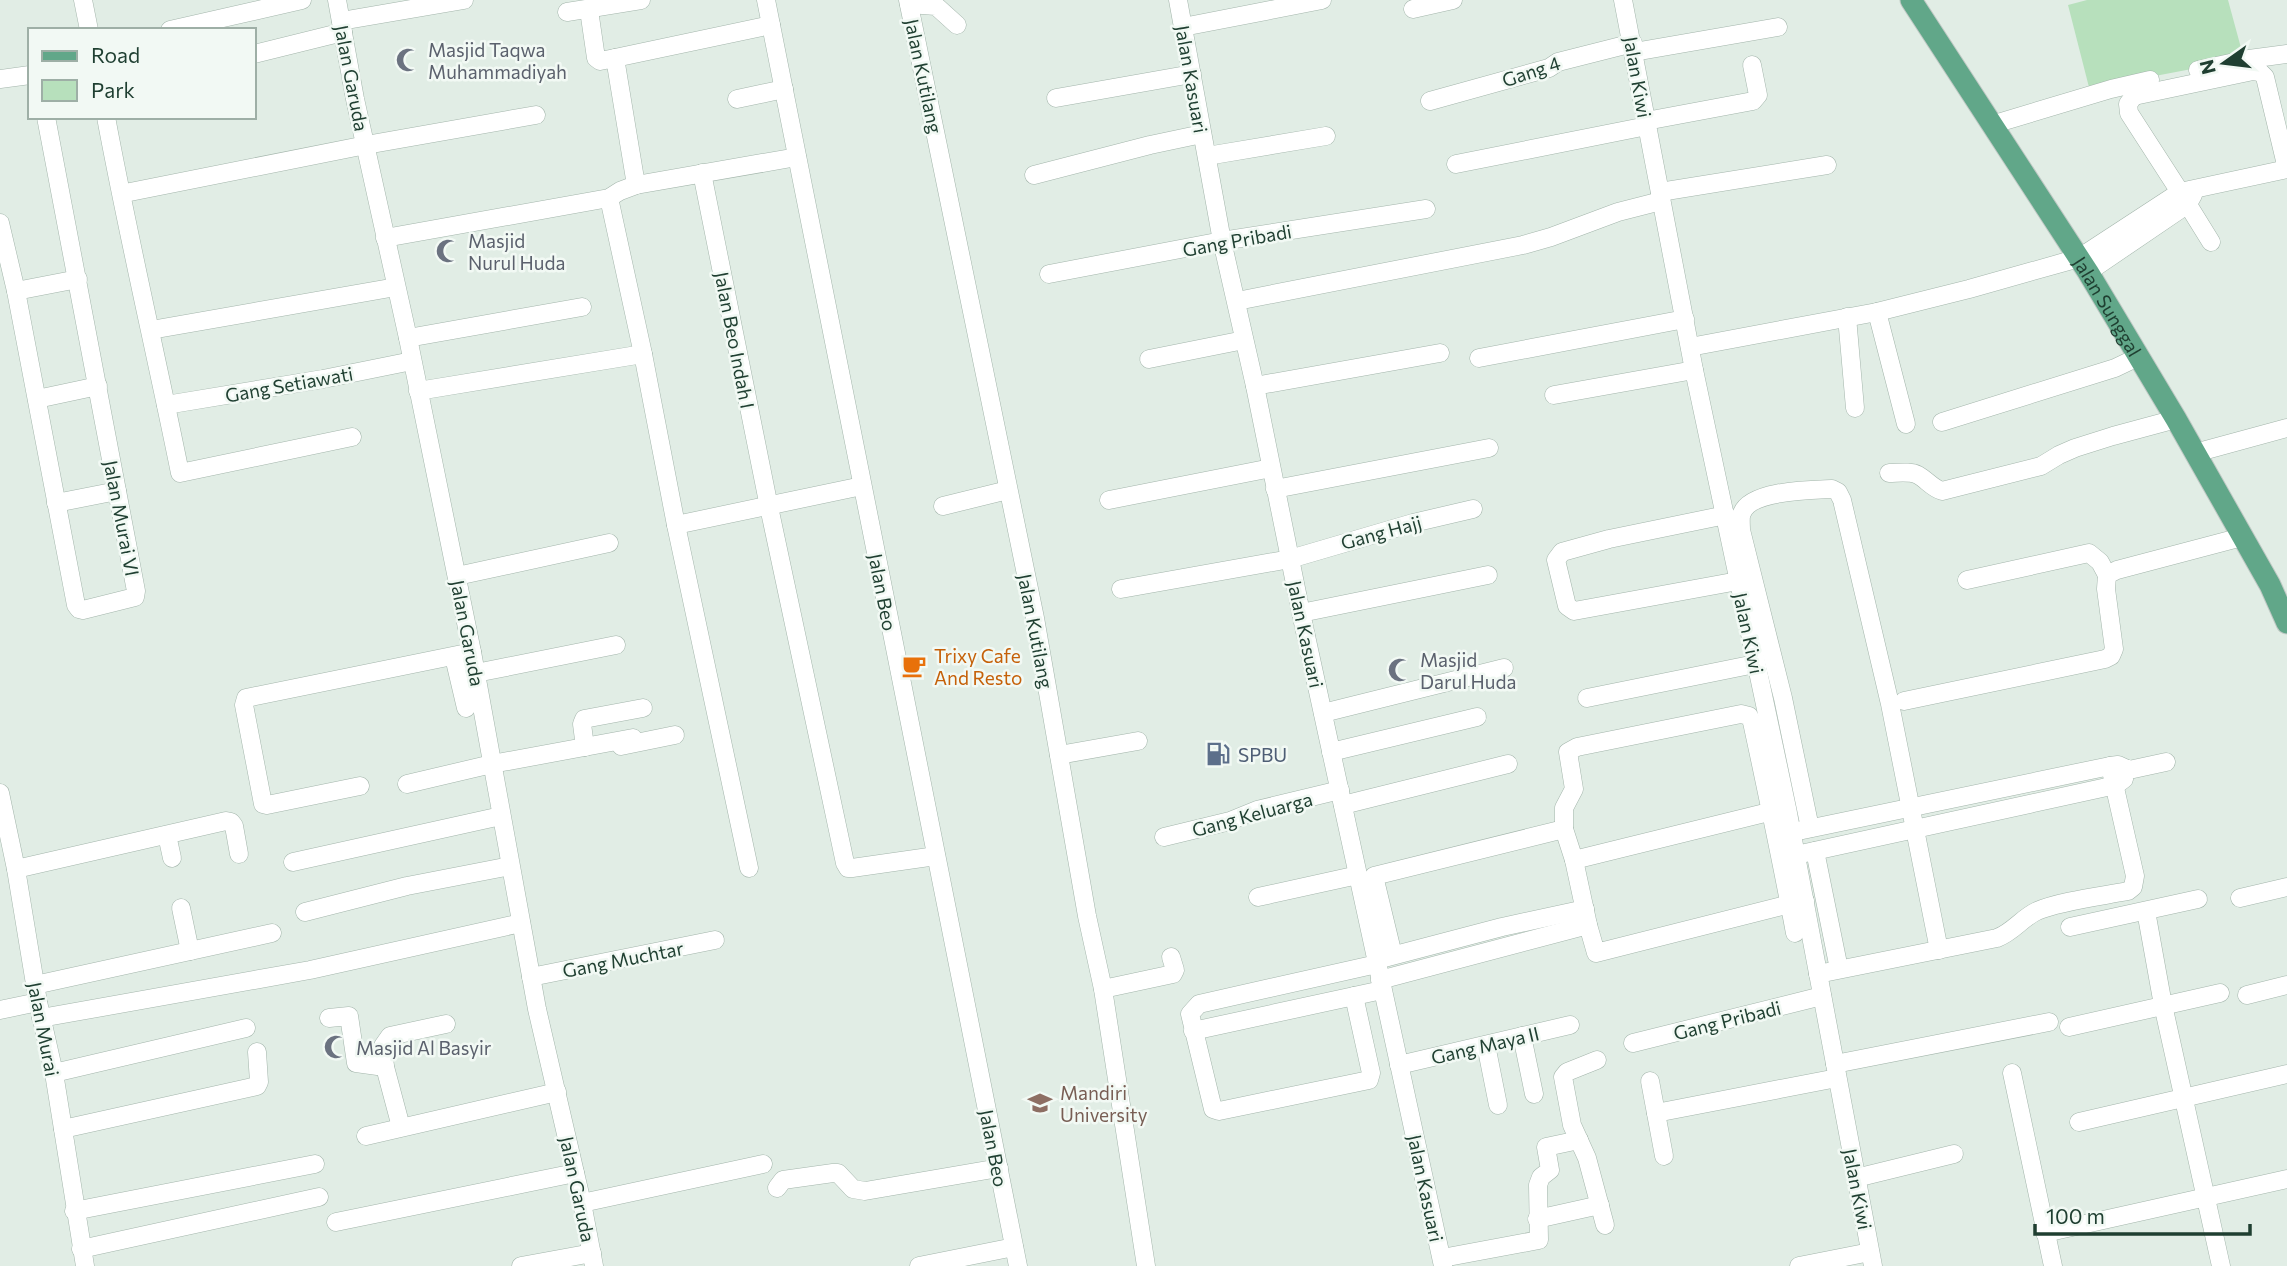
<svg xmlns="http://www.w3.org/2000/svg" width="2287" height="1266" font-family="Commissioner,sans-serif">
<rect width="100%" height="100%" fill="#e1ede5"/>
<path fill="#b7e0bc" d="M 2087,0 L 2228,0 L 2244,59 L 2113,84 L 2092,99 L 2068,5 Z"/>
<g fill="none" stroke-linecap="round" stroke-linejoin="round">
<g stroke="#a3b5ab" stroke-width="19">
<g id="minor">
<path d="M 83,0 L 89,30"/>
<path d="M 337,0 L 355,99 L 408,338 L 472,652 L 537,1009 L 582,1203 L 594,1266"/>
<path d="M 766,0 L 1018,1266"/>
<path d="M 908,0 L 1035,618 L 1087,916 L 1103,989 L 1146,1266"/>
<path d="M 1178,0 L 1222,241 L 1255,386 L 1301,613 L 1443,1266"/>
<path d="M 1623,0 L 1694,370 L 1787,808 L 1873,1266"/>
<path d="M 909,4 L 936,6 L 957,25"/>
<path d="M 1413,9 L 1453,0"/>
<path d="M 589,10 L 596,58 L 600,61 L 615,58 L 636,185"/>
<path d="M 567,12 L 641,0"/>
<path d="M 341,21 L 464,0"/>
<path d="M 1183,27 L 1322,0"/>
<path d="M 170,30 L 302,0"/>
<path d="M 1634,52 L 1778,27"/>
<path d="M 254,54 L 343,32"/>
<path d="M 615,58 L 771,25"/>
<path d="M 2198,70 L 2249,59 L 2287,54"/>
<path d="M 0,79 L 30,75"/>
<path d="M 1056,98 L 1192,74"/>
<path d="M 737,99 L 784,89"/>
<path d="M 1430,101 L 1549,68 L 1558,62 L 1633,43"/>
<path d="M 106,117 C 128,236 156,354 180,473 L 352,437"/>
<path d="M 1646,121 L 1753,101 L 1758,95 L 1752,65"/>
<path d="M 1991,125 L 2111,89 L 2150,80"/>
<path d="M 1207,156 L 1326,136"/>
<path d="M 1456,164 L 1647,126"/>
<path d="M 702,173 L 769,507 L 845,863 L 848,868 L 852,868 L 936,856"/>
<path d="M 1034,175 L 1150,145 L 1202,134"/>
<path d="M 1660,192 L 1827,165"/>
<path d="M 125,193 L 366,145 L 536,115"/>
<path d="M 609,198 L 643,354 L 676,525 L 749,868"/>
<path d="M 0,223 L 16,291 L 76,605 L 79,609 L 83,610 L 135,597 L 136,591 L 46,117"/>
<path d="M 385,238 L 609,198 L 620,191 L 636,185 L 797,157"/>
<path d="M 2088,272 L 2188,204 L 2193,195"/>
<path d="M 1049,274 L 1222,241 L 1426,209"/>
<path d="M 16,291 L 78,279"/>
<path d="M 1237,301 L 1523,245 L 1551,237 L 1618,212 L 1661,201"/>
<path d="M 1877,312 L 1906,424"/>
<path d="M 1847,317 L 1855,408"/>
<path d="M 151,330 L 396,287"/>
<path d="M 408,338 L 582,307"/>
<path d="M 1690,347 L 1877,312 L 1969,289 L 2079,258 L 2180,192 L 2287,169 L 2265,77 L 2260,72 L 2253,71 L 2134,96 L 2128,104 L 2129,113 L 2180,192 L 2211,242"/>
<path d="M 1479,358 L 1685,319"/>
<path d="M 1149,359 L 1244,340"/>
<path d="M 1255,386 L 1440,353"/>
<path d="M 418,391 L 643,354"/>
<path d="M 1554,395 L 1694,370"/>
<path d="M 37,399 L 98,386"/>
<path d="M 166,405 L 323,379 L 412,361"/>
<path d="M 1942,422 L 2115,368 L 2138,357"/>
<path d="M 2195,453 L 2287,428"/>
<path d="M 1889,473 C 1898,473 1910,471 1918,475 C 1927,480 1932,488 1942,491 L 2041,466 L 2059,455 L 2075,448 L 2113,436 L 2176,419"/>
<path d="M 1275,489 L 1489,448"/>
<path d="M 1109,500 L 1271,468"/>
<path d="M 56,503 L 117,491"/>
<path d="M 943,506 L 1008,490"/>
<path d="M 1726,515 L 1609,539 L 1562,552 L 1556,560 L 1567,606 L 1574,611 L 1738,581"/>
<path d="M 676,525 L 862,486"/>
<path d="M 457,576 L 609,543"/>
<path d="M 1967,580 L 2089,553 L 2100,562 L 2107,575"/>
<path d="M 1121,589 L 1290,559 L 1413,523 L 1473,509"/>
<path d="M 1301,613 L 1488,575"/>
<path d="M 454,657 L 466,708"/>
<path d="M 476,673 L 616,645"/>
<path d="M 1587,698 L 1755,664"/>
<path d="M 1904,701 L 2105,659 L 2111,656 L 2114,649 L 2106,589 L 2107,575 L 2117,570 L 2242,537"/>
<path d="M 1323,713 L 1504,668"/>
<path d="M 621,746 L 675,735"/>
<path d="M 585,747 L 582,724 L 584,719 L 643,708"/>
<path d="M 1331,752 L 1477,717"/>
<path d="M 1059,755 L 1138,741"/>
<path d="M 407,784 L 492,764 L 633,738"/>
<path d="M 360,786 L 267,805 L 263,804 L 244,705 L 246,698 L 472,652"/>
<path d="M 0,793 L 16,869 L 38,1002 L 54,1073 L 85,1266"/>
<path d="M 1343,805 L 1508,764"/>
<path d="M 1810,828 L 1783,698 L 1741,530 C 1741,525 1740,517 1742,513 C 1751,490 1811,490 1832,489 L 1838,492 L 1842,500 L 1890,704 L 1939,950"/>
<path d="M 1798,831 L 2110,766 L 2118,765 L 2129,770 L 2166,762"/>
<path d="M 167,835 L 172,858"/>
<path d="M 1164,837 L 1230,821 L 1257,810 L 1340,790"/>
<path d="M 1815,851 L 1839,969"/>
<path d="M 1796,855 L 2116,785 L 2124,779"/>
<path d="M 1574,860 L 1781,809"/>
<path d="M 293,862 L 501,816"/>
<path d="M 16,869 L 226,821 L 231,822 L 234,826 L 239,854"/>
<path d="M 1258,897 L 1358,875"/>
<path d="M 2240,898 L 2287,887"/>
<path d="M 181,908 L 190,951"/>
<path d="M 2146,911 L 2163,1005 L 2221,1266"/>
<path d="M 305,912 L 407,886 L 510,866"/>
<path d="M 2070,927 L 2198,899"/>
<path d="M 1795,933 C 1782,863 1767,792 1752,722 L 1749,716 L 1741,714 L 1577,747 L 1568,752 L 1574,789 L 1564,808 L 1564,829 L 1574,860 L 1588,925 L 1596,953 L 1790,904 L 1805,901"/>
<path d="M 1393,955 L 1374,876 L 1564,829"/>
<path d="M 1384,958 L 1502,927 L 1585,909"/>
<path d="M 1818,974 L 1997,938 C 2013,932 2022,918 2037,911 C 2060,901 2102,896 2128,891 L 2133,887 L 2135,876 L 2110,766"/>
<path d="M 531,977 L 715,940"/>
<path d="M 1380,980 L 1588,925"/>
<path d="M 35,985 L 272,933"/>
<path d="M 1103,989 L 1173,974 L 1175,970 L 1171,957"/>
<path d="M 2247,995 L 2287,985"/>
<path d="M 1354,996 L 1371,1073 L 1369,1080 L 1219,1111 L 1213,1109 L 1190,1014 L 1199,1004 L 1377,964"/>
<path d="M 0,1010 L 38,1002"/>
<path d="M 41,1018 L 310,970 L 521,923"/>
<path d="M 329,1018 L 349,1016 L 356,1063 L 385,1067"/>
<path d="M 2069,1027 L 2220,993"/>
<path d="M 1193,1031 L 1382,990"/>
<path d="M 1522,1036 L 1534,1094"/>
<path d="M 1633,1043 L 1822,996"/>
<path d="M 1486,1045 L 1498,1105"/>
<path d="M 1597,1060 L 1567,1072 L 1563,1077 L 1572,1125 L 1587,1158 L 1605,1225"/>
<path d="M 1835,1064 L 2049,1022"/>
<path d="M 1399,1065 L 1570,1025"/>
<path d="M 54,1073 L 246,1028"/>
<path d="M 2012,1073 L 2053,1266"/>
<path d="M 1650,1081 L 1664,1156"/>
<path d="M 1656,1113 L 1837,1078"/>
<path d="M 2079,1122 L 2287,1074"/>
<path d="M 401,1127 L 385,1067 L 383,1046 L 390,1036 L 446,1024"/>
<path d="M 63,1129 L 257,1086 L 259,1082 L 257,1052"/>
<path d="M 366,1136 L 557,1092"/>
<path d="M 1856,1178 L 1954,1154"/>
<path d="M 777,1188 L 783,1180 L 833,1173 L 838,1173 L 853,1189 L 865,1191 L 999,1168"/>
<path d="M 582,1203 L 763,1164"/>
<path d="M 74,1211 L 315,1164"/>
<path d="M 1537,1219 L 1600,1205"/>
<path d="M 336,1222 L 575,1173"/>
<path d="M 2045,1233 L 2287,1179"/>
<path d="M 81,1249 L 319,1197"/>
<path d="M 1442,1258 L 1539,1240 L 1538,1185 L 1541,1177 L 1550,1170 L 1546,1147 L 1579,1140"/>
<path d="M 521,1266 L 592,1253"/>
<path d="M 919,1266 L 1014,1247"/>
<path d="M 1799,1266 L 1870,1252"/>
</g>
</g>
<g stroke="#c0c9c5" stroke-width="23">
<g id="major">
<path id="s1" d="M 1911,0 L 2088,272 L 2176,419 L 2270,585 L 2287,623"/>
</g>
</g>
<use href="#minor" stroke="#fff" stroke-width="18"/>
<use href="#major" stroke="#61a789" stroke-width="21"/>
</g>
<defs>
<g id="mosque-bare" transform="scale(1.89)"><path d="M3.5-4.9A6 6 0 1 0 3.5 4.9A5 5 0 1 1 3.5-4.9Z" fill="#6b7280" stroke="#f2f9f4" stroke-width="2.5" paint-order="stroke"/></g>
<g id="cafe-bare" transform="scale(1.89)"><path d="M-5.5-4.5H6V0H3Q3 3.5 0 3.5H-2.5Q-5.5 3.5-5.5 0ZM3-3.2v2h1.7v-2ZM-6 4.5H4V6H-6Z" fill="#e8710a" stroke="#f2f9f4" stroke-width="2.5" paint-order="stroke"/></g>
<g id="fuel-bare" transform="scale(1.89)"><path d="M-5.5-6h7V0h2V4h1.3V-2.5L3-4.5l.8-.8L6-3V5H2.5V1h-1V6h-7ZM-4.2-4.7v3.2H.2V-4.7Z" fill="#5c6f8a" stroke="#f2f9f4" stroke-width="2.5" paint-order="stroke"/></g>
<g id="university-bare" transform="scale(1.89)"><path d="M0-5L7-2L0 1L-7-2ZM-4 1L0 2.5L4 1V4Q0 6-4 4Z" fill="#8d6e63" stroke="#f2f9f4" stroke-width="2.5" paint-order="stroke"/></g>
</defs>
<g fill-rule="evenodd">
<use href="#mosque-bare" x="408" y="60"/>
<use href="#mosque-bare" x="448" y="251"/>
<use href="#cafe-bare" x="914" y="666"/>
<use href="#mosque-bare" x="1400" y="670"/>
<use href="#fuel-bare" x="1218" y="754"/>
<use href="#mosque-bare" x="336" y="1047"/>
<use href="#university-bare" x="1040" y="1103"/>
</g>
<g text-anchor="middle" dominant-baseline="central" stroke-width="5" stroke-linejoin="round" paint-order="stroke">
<g font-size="19" fill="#5b616d" stroke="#f2f9f4" text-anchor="start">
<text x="428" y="49">Masjid Taqwa<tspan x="428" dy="22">Muhammadiyah</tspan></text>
<text x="468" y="240">Masjid<tspan x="468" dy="22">Nurul Huda</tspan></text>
<text x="1420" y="659">Masjid<tspan x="1420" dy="22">Darul Huda</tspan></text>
<text x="356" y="1047">Masjid Al Basyir</text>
</g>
<g font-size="19" fill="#1f3f31" stroke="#f2f9f4">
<text transform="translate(1531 71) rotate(-18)">Gang 4</text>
<text transform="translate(924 76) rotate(78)">Jalan Kutilang</text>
<text transform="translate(1638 77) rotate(80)">Jalan Kiwi</text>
<text transform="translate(352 78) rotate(79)">Jalan Garuda</text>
<text transform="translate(1192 79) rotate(80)">Jalan Kasuari</text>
<text transform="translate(1237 240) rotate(-10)">Gang Pribadi</text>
<text stroke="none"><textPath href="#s1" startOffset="364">Jalan Sunggal</textPath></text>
<text transform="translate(735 340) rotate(79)">Jalan Beo Indah I</text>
<text transform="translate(289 384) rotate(-10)">Gang Setiawati</text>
<text transform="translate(122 518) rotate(79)">Jalan Murai VI</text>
<text transform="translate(1381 532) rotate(-15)">Gang Hajj</text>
<text transform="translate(883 592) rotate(79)">Jalan Beo</text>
<text transform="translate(1036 631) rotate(79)">Jalan Kutilang</text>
<text transform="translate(468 633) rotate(79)">Jalan Garuda</text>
<text transform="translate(1749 633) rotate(78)">Jalan Kiwi</text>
<text transform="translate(1306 634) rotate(78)">Jalan Kasuari</text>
<text transform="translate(1252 814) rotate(-15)">Gang Keluarga</text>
<text transform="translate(623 959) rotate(-11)">Gang Muchtar</text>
<text transform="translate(1727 1020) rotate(-14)">Gang Pribadi</text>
<text transform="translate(44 1029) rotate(79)">Jalan Murai</text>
<text transform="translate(1485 1045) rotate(-13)">Gang Maya II</text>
<text transform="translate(994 1148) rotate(79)">Jalan Beo</text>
<text transform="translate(1426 1188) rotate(78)">Jalan Kasuari</text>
<text transform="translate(578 1189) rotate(78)">Jalan Garuda</text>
<text transform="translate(1858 1189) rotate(79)">Jalan Kiwi</text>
</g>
<g font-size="19" fill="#c56008" stroke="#f2f9f4" text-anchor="start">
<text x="934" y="655">Trixy Cafe<tspan x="934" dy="22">And Resto</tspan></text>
</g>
<g font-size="19" fill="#4e5e75" stroke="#f2f9f4" text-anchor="start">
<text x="1238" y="754">SPBU</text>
</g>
<g font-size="19" fill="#785e54" stroke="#f2f9f4" text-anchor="start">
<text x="1060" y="1092">Mandiri<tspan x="1060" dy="22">University</tspan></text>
</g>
</g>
<rect x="28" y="28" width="228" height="91" fill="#f2f9f4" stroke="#9eafa6" stroke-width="2"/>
<rect x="42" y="51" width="35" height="10" fill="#61a789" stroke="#9eafa6" stroke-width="2"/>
<text x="91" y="63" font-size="21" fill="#1f3f31">Road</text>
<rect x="42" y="80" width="35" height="21" fill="#b7e0bc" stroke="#9eafa6" stroke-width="2"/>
<text x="91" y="98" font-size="21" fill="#1f3f31">Park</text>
<g transform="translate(2224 63) rotate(256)" stroke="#f2f9f4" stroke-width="5" paint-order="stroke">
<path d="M0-5L12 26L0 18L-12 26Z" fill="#1f3f31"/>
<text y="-10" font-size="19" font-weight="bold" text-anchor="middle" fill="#1f3f31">N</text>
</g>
<path d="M2035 1224v10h215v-10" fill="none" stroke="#1f3f31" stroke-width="3.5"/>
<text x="2046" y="1224" font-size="21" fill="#1f3f31" stroke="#f2f9f4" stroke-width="5" paint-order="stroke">100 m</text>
</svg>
